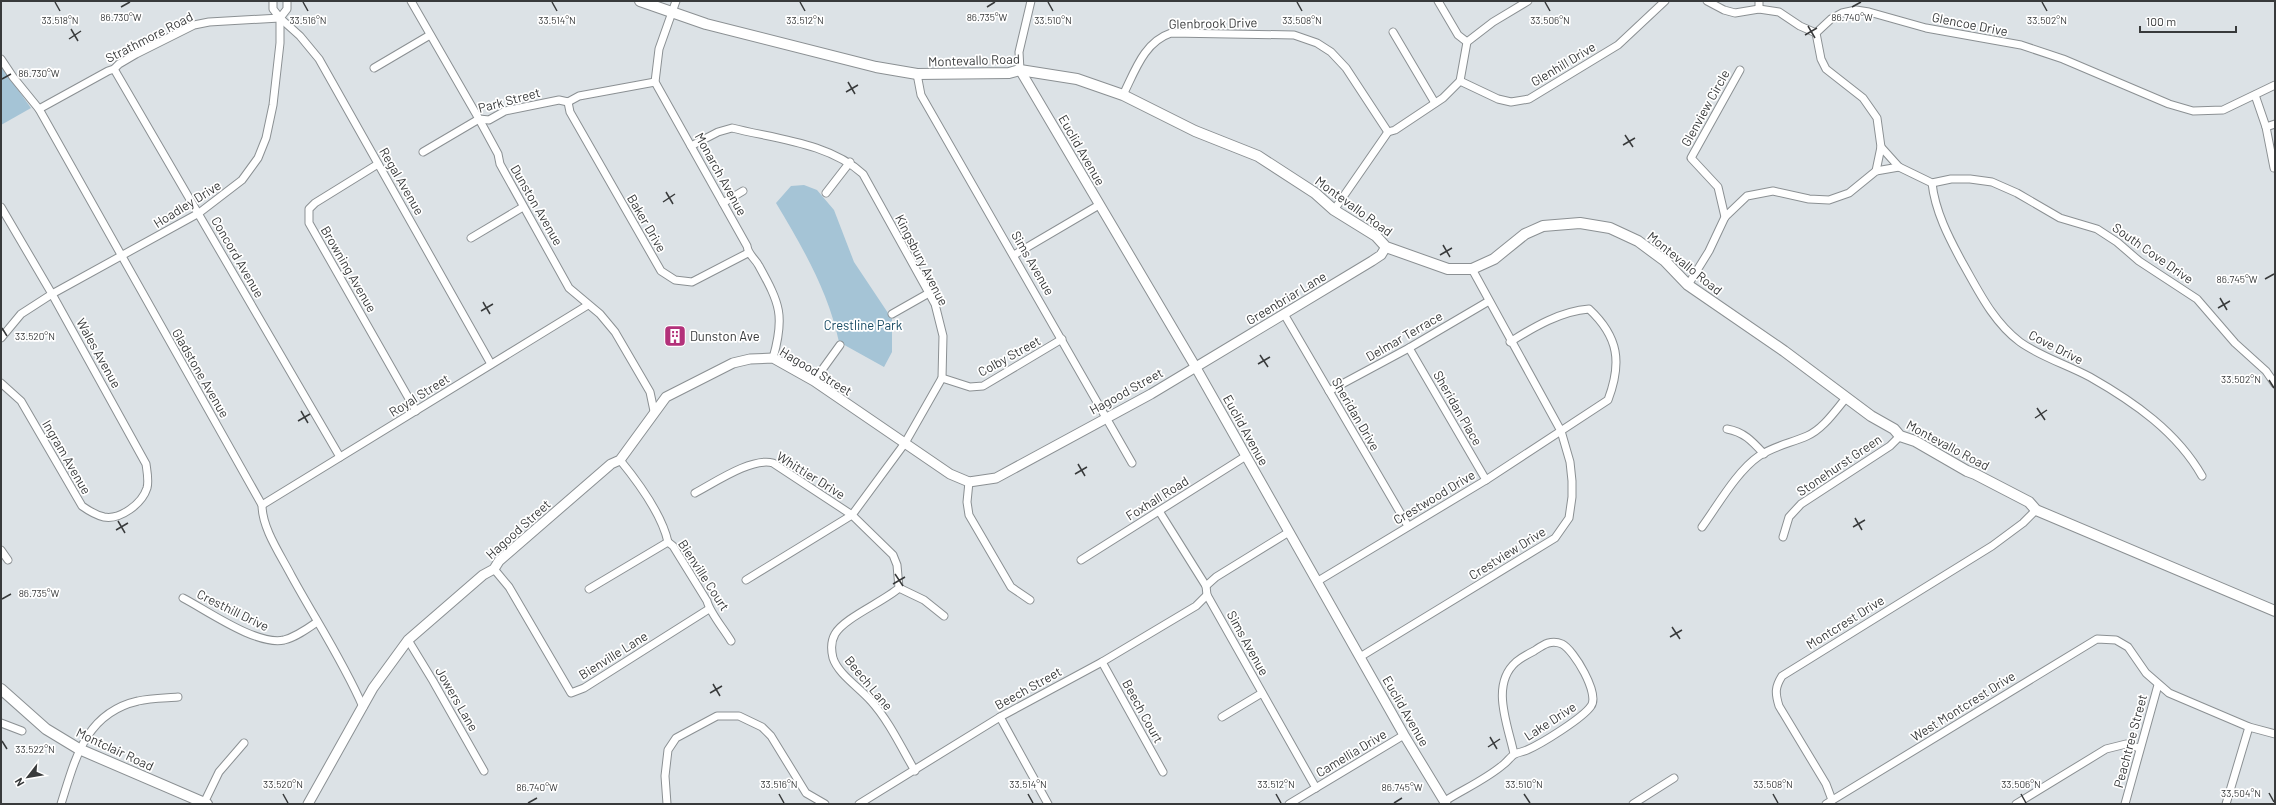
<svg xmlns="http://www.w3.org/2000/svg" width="2276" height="805" font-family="Barlow,sans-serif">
<rect width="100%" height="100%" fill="#dce2e6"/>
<g fill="#a5c4d6">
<path d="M 1,66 L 31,108 L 1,125 Z"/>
<path d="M 804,185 L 817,190 L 834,210 L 854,262 L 892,319 L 892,352 L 884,367 L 839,342 C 828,291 803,248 776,203 L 791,186 Z"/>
</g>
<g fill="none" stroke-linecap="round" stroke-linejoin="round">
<g stroke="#8b9093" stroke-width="9">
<g id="minor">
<path d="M 273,1 L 273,9 L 280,18 L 300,36 L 319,59 L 491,364"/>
<path d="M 411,1 L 479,119 L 498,154 L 500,164 L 569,288 L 600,314 L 615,332 L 650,392 L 654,411"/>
<path d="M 676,1 L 659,49 L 655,82 L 747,246 C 748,255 755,258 759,266 C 780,304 785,316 773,358"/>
<path d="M 1438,1 L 1458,35 L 1467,42"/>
<path d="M 1707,1 L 1724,10 L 1735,13 L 1759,9 L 1779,12 L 1800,26 L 1816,33"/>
<path d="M 1759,1 L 1759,9"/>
<path d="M 1393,32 L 1435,103"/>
<path d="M 1,59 L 13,77 L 39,109 L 262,505 C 262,528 280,554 291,575 C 315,619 343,661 363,707"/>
<path d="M 374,68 L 430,35"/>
<path d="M 114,69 L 340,457"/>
<path d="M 1020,70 L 1019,52 L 1031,1"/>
<path d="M 917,74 L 921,95 L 1132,463"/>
<path d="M 1460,81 L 1498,99 L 1511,102 L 1529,99 L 1618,45 L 1665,1"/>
<path d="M 1123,95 C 1135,71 1144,42 1171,33 L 1294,35 L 1317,43 L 1331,52 L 1346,68 L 1388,132"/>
<path d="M 2255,95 L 2266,127 L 2274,168"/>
<path d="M 568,102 L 570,112 L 661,271 L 675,280 L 692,282 L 748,253"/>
<path d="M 39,109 L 108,71 L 114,69 L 119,64 L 136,54 L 194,25 L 209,22 L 280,18"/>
<path d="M 2266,127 L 2275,124"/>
<path d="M 691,146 L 718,132 L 732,128 C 776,139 829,143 863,174 L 929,293 L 935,304 L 943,336 L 942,378 L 905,443 L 852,515 L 746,580"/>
<path d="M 1881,147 L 1899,167 L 1932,183 L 1951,179 L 1970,179 L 1992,182 L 2017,193 L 2060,218 L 2097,229 L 2117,242 L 2139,261 L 2197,299 L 2235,343 L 2266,371 L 2275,384"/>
<path d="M 423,152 L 479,119 L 489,120 L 505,111 L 559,100 L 568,102 L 579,96 L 655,82"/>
<path d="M 378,164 L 315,203 L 309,209 L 309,223 L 416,411"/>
<path d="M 1876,171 L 1881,147 L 1877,118 L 1863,98 L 1826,69 L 1821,59 L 1816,33 L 1831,19 L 1842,13 L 1856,10 L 1869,12 L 1926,28 L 2021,45 L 2063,59 L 2169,104 L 2193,111 L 2223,110 L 2275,85"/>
<path d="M 1932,183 C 1935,211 1949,238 1962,262 C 1978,290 1993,322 2020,342 C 2041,357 2068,365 2090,377 C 2134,402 2177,432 2202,476"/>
<path d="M 826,193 L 850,162"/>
<path d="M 723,203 L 743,191"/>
<path d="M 1,207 L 52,294 L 146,464 C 147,471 149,481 147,488 C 142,504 120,520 104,517 C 95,515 89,511 82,506 L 21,401 L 1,383"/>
<path d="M 1334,210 L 1388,132 L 1395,130 L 1443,98 L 1460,81 L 1467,42 L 1493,22 L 1528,1"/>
<path d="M 1725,217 L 1718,187 L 1691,158 L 1740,70"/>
<path d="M 471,238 L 523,207"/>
<path d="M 1014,255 L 1099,205"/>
<path d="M 1688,285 L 1709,251 L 1725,217 L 1747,196 L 1773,191 L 1809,199 L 1829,200 L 1849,193 L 1876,171 L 1899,167"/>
<path d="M 892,314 L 929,293"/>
<path d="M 1284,314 L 1408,526"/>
<path d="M 1,338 L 21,314 L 52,294 L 199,213 L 242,180 L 258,158 L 266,138 L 273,105 L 280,43 L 280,18 L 287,9 L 287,1"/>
<path d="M 1409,348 L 1486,480"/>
<path d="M 942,378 L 970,387 L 983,386 L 1062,339"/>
<path d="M 814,381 L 840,345"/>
<path d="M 1329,391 L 1409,348 L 1489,301"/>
<path d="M 1727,429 C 1744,432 1752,441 1764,454"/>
<path d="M 620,460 C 638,482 662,515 668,542 L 673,546 L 707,601 C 710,613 724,629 731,641"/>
<path d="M 969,482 L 967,502 L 969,515 L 1011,587 L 1030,600"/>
<path d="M 695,493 C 714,483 752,457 773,463 L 852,515 L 893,555 L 897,565 L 899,588 C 883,602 844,618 835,634 C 831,641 831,650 833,658 C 838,674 860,688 871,701 C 889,721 901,747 915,771"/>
<path d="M 262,505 L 588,305"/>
<path d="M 1159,511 L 1206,586 L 1207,595 L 1316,788"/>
<path d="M 1702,527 C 1718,505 1737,471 1759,456 C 1774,446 1791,443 1807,436 C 1823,429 1835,411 1846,398"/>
<path d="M 1783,537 L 1789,517 L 1801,504 L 1890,446 L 1900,436"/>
<path d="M 1,550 L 8,560"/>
<path d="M 1081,560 L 1246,456"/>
<path d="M 494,569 L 509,587 L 571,693 L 584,688 L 709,609"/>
<path d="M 1318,581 L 1486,480 L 1608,400 C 1622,363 1619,337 1589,309 C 1561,311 1534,327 1510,342"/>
<path d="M 1206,586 L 1216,577 L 1289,532"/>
<path d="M 899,588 L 924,600 L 944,616"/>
<path d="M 589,589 L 668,542"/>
<path d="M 183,598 C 208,611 257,646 284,640 C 296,637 307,629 317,622"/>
<path d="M 408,640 L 433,681 L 484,771"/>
<path d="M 1360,657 L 1555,538 L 1569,518 L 1572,497 L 1572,481 L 1570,462 L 1561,431 L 1472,269"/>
<path d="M 1102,662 L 1163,772"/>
<path d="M 1000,717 L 1048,804"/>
<path d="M 1222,717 L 1262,693"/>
<path d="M 1,723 L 22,731"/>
<path d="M 1832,800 L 1826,784 L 1779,706 C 1775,693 1775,687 1782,676 L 1992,546 L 2023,523 L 2036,510"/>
<path d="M 1445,801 C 1464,789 1487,779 1504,764 C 1508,761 1511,756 1515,754 C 1519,752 1523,752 1527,750 C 1541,744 1583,718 1591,706 C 1600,694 1574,650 1562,644 C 1551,639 1543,645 1534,651 C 1528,654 1521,658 1516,662 C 1490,685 1508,725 1514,754"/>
<path d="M 204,803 L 219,772 L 244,743"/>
<path d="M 61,804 C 75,760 85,713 138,701 C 150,698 165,698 178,697"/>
<path d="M 667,804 L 665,776 L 668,750 L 676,738 L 717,716 L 739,716 L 762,727 L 771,736 L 806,793 L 825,804"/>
<path d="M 859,804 L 1000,717 L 1102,662 L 1196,606 L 1207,595"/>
<path d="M 1289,804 L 1404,735"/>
<path d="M 1633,804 L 1674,778"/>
<path d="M 1826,804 L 2097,639 L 2116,640 L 2128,647 L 2146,673 L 2169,693 L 2249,727 L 2275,734"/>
<path d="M 2016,804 L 2106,749 L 2126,744 L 2139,748"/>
<path d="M 2125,804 L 2158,685"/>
<path d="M 2226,804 L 2249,727"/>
</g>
</g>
<g stroke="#8b9093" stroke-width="11">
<g id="tertiary">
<path d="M 1020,70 L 1195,366 L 1404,735 L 1446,804"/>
<path d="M 308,804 L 373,688 L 408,640 L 483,575 L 494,569 L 499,561 L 611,464 L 620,460 L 666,397 L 733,363 L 750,359 L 773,358 L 814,381 L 950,474 L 969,482 L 996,478 L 1151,394 L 1372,261 L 1381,255 L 1386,247"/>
</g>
</g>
<g stroke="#8b9093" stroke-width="12">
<g id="secondary">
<path d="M 640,1 L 706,24 L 876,67 L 917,74 L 1009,73 L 1020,70 L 1077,79 L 1123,95 L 1195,131 L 1258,156 L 1315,193 L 1334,210 L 1376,236 L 1386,247 L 1448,269 L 1472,269 L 1494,259 L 1525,234 L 1543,226 L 1580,223 L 1610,228 L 1638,241 L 1665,261 L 1688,285 L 1784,351 L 1871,416 L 1894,429 L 1900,436 L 1915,441 L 1967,471 L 1975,474 L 2029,502 L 2036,510 L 2275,611"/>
<path d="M 1,689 L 46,729 L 79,749 L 207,804"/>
</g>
</g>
<use href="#minor" stroke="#fff" stroke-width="7"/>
<use href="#tertiary" stroke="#fff" stroke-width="9"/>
<use href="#secondary" stroke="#fff" stroke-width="10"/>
</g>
<path fill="none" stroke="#383a3b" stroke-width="1.5" d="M 55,2 L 60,11M 303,2 L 308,11M 552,2 L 557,11M 800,2 L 805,11M 1048,2 L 1053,11M 1297,2 L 1302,11M 1545,2 L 1550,11M 2042,2 L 2047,11M 121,7 L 130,2M 987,7 L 995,2M 1852,7 L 1861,2M 1808,26 L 1815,38M 71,29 L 78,41M 1805,35 L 1817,28M 69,39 L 81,31M 2,79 L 11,74M 848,82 L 855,94M 846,92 L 858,85M 1625,135 L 1633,147M 1623,145 L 1635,138M 666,192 L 673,204M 663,202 L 675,194M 1443,245 L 1450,257M 1440,255 L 1452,248M 2265,279 L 2274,274M 2220,298 L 2227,310M 483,302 L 490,314M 2218,308 L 2230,301M 481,311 L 493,304M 2,328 L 7,336M 1260,355 L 1268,367M 1258,364 L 1270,357M 2269,380 L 2274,388M 2037,408 L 2045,420M 301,411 L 308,423M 2035,418 L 2047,410M 298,421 L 310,414M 1078,464 L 1085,476M 1075,474 L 1087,467M 1855,518 L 1862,530M 118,521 L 125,533M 1853,527 L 1865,520M 116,530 L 128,523M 895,574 L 903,586M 893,584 L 905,577M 2,599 L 11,594M 1672,627 L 1680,639M 1670,637 L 1682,630M 713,684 L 720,696M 710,693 L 722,686M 1490,737 L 1497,749M 2,741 L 7,749M 1488,747 L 1500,739M 2269,793 L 2274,802M 283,794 L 288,803M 779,794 L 784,803M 1028,794 L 1033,803M 1276,794 L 1281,803M 1524,794 L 1530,803M 1773,794 L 1778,803M 2021,794 L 2026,803M 528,803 L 537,798M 1394,803 L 1402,798"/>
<defs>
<g id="building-square" transform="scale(1.15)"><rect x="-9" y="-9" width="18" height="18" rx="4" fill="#b3317a" stroke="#fff"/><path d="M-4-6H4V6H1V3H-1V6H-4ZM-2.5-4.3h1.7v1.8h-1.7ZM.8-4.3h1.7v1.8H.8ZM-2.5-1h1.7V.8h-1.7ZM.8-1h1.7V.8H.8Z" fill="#fff"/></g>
</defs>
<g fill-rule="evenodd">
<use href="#building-square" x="675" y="336"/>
</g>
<g text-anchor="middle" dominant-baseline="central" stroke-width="3.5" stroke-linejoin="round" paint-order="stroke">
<g font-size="13" fill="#383a3b" stroke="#fff">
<text transform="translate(1213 23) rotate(-1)">Glenbrook Drive</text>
<text transform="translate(1970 24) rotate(11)">Glencoe Drive</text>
<text transform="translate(149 37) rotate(-27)">Strathmore Road</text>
<text transform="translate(974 60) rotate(-2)">Montevallo Road</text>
<text transform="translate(1563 64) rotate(-31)">Glenhill Drive</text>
<text transform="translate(509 100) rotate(-15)">Park Street</text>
<text transform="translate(1705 108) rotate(-61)">Glenview Circle</text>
<text transform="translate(1082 150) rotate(60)">Euclid Avenue</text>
<text transform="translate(721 174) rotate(61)">Monarch Avenue</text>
<text transform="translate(402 181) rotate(60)">Regal Avenue</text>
<text transform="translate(187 204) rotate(-32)">Hoadley Drive</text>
<text transform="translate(537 205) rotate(60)">Dunston Avenue</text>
<text transform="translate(1354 206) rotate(36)">Montevallo Road</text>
<text transform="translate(647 223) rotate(60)">Baker Drive</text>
<text transform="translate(2153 253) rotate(35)">South Cove Drive</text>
<text transform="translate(238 257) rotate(60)">Concord Avenue</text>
<text transform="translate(922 260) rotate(63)">Kingsbury Avenue</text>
<text transform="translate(1033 263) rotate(60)">Sims Avenue</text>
<text transform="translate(1685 263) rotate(39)">Montevallo Road</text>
<text transform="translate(349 269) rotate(60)">Browning Avenue</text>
<text transform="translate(1286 298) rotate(-31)">Greenbriar Lane</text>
<text transform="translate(1404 336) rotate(-30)">Delmar Terrace</text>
<text transform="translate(2056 347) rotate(27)">Cove Drive</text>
<text transform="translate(99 353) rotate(61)">Wales Avenue</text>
<text transform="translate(1009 356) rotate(-29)">Colby Street</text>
<text transform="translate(816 371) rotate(31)">Hagood Street</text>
<text transform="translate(201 373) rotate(60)">Gladstone Avenue</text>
<text transform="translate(1126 391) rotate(-29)">Hagood Street</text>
<text transform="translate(419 395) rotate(-32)">Royal Street</text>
<text transform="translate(1458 408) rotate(60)">Sheridan Place</text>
<text transform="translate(1356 414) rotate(60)">Sheridan Drive</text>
<text transform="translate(1246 430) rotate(61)">Euclid Avenue</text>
<text transform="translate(1948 445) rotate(28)">Montevallo Road</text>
<text transform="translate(67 457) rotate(60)">Ingram Avenue</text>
<text transform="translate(1839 465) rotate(-34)">Stonehurst Green</text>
<text transform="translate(811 475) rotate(32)">Whittier Drive</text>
<text transform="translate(1434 497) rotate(-31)">Crestwood Drive</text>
<text transform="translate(1157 498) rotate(-32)">Foxhall Road</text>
<text transform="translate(518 529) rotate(-42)">Hagood Street</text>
<text transform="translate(1507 553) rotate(-32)">Crestview Drive</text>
<text transform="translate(704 575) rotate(57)">Bienville Court</text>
<text transform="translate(233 610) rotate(26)">Cresthill Drive</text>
<text transform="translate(1845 622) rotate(-32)">Montcrest Drive</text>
<text transform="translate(1248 643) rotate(61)">Sims Avenue</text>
<text transform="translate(613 655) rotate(-32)">Bienville Lane</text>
<text transform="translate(869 683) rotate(50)">Beech Lane</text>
<text transform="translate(1028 688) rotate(-29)">Beech Street</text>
<text transform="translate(457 699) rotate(60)">Jowers Lane</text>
<text transform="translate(1963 706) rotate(-32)">West Montcrest Drive</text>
<text transform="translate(1143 711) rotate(61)">Beech Court</text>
<text transform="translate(1406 711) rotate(60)">Euclid Avenue</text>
<text transform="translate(1550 721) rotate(-33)">Lake Drive</text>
<text transform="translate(2130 741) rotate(-75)">Peachtree Street</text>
<text transform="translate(115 749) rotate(25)">Montclair Road</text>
<text transform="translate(1351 753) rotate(-31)">Camellia Drive</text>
</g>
<g font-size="13" fill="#174a63" stroke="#fff">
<text x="863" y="325">Crestline Park</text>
</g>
<g font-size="13" fill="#383a3b" stroke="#fff" text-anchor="start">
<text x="690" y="336">Dunston Ave</text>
</g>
</g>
<g font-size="10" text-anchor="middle" fill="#383a3b" stroke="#fff" stroke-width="3.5" stroke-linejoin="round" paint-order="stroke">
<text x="121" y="21">86.730°W</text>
<text x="987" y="21">86.735°W</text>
<text x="1852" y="21">86.740°W</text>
<text x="557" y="24">33.514°N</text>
<text x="2047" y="24">33.502°N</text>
<text x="60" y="24">33.518°N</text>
<text x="308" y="24">33.516°N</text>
<text x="805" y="24">33.512°N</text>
<text x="1053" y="24">33.510°N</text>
<text x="1302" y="24">33.508°N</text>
<text x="1550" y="24">33.506°N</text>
<text x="39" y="77">86.730°W</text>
<text x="2237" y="283">86.745°W</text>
<text x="35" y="340">33.520°N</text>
<text x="2241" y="383">33.502°N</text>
<text x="39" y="597">86.735°W</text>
<text x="35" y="753">33.522°N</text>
<text x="283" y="788">33.520°N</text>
<text x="779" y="788">33.516°N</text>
<text x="1028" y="788">33.514°N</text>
<text x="1276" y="788">33.512°N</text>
<text x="1524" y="788">33.510°N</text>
<text x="1773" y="788">33.508°N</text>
<text x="2021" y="788">33.506°N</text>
<text x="537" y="791">86.740°W</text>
<text x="1402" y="791">86.745°W</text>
<text x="2241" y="797">33.504°N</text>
</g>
<rect width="2276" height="805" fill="none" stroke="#383a3b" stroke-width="4"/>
<g transform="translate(28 777) rotate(239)" stroke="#ffffff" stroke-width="3" paint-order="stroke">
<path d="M0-3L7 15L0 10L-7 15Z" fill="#383a3b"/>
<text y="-6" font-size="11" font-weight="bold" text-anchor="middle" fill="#383a3b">N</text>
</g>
<path d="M2140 26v6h96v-6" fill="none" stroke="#383a3b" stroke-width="2"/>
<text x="2146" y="26" font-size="12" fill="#383a3b" stroke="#ffffff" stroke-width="3" paint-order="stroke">100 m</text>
</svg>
